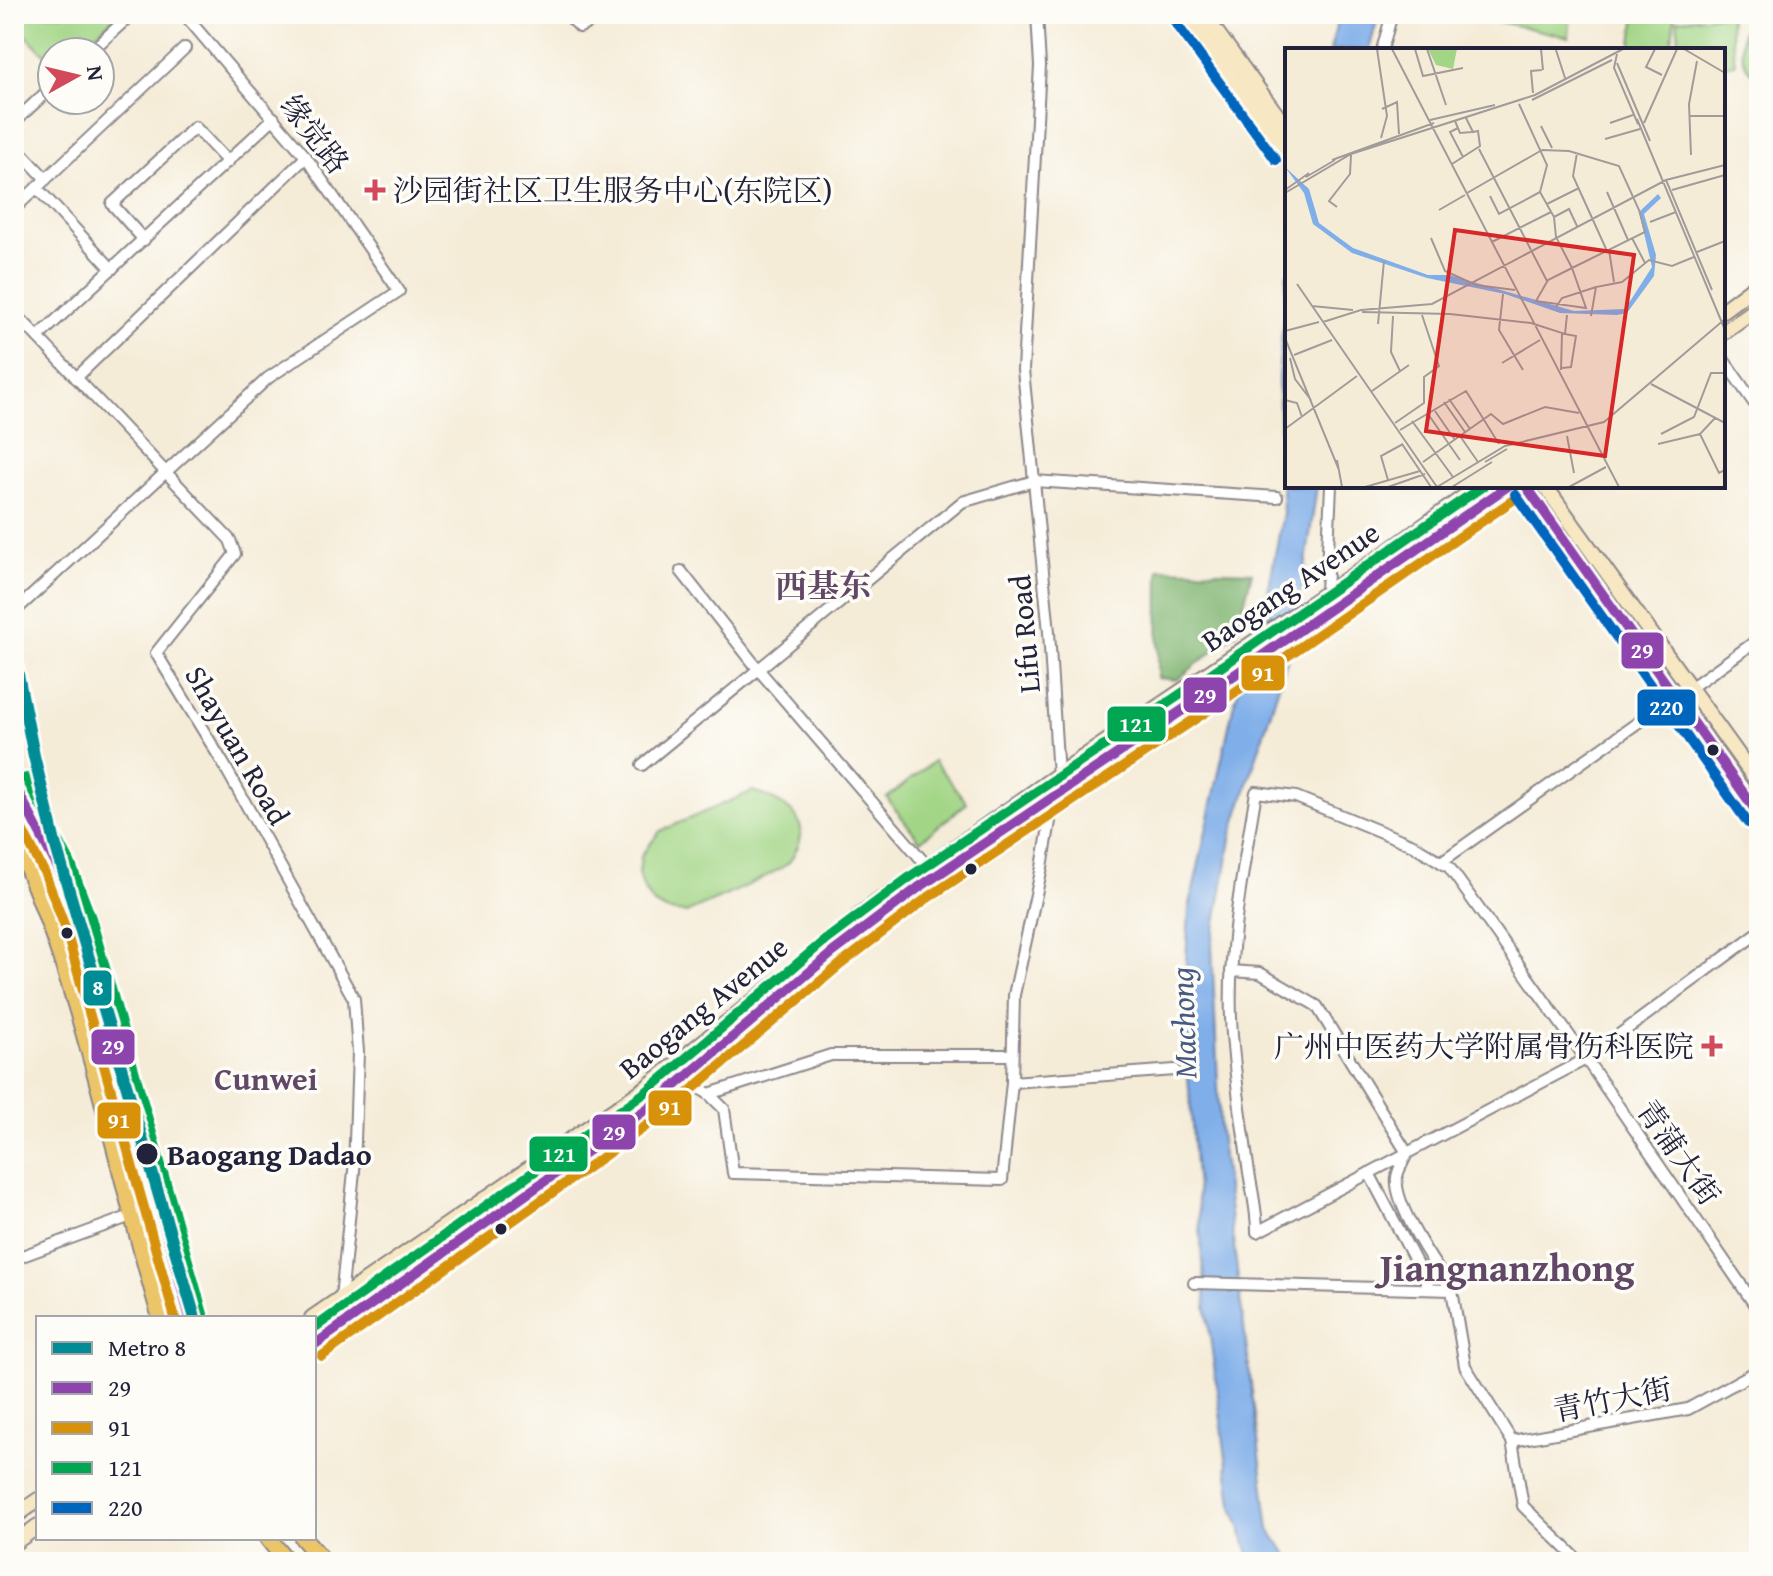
<svg xmlns="http://www.w3.org/2000/svg" width="1773" height="1576" font-family="'Gentium Book Plus','Noto Serif SC',serif">
<rect width="100%" height="100%" fill="#fdfcf7"/>
<filter id="ink" filterUnits="userSpaceOnUse"><feTurbulence type="fractalNoise" baseFrequency=".0125" numOctaves="2"/><feDisplacementMap in="SourceGraphic" scale="16" xChannelSelector="R" yChannelSelector="G"/><feConvolveMatrix kernelMatrix="1 2 1 2 8 2 1 2 1" color-interpolation-filters="sRGB"/></filter>
<filter id="wash" filterUnits="userSpaceOnUse"><feTurbulence type="fractalNoise" baseFrequency=".006" numOctaves="4" result="noise"/><feDisplacementMap in="SourceGraphic" scale="32" xChannelSelector="R" yChannelSelector="G"/><feGaussianBlur stdDeviation="1.8" result="paint"/><feColorMatrix in="noise" values="0 0 0 0 0 0 0 0 0 0 0 0 0 0 0 0 0 1.4 0 .05"/><feComposite in="paint" operator="in"/></filter>
<g filter="url(#wash)">
<rect width="100%" height="100%" fill="#f5ecd8"/>
<g fill="#a2d585" stroke="#627c60" stroke-width="2">
<path d="M 14,14 L 118,14 L 77,52 L 52,52 L 52,62 L 14,23 Z"/>
<path d="M 1464,14 L 1571,14 L 1569,37 Z"/>
<path d="M 1636,14 L 1675,14 L 1671,50 L 1631,50 Z"/>
<path d="M 1729,14 L 1735,64 L 1723,66 L 1723,50 L 1680,50 L 1677,20 Z"/>
<path d="M 1749,14 L 1759,14 L 1759,81 C 1737,62 1738,39 1749,14 Z"/>
<path d="M 934,761 L 967,803 L 920,841 L 887,798 Z"/>
<path d="M 753,791 C 778,800 815,816 796,850 C 793,855 792,861 786,865 C 756,884 719,898 686,913 L 668,911 L 654,904 L 644,889 L 639,874 L 641,856 L 660,831 Z"/>
</g>
<path fill="#81b672" stroke="#526c56" stroke-width="2" d="M 1159,569 L 1252,572 L 1237,632 L 1177,680 L 1158,678 Z"/>
<g fill="#7faee9" stroke="#506892" stroke-width="2">
<path d="M 1334,14 L 1379,14 L 1369,50 L 1330,50 L 1336,27 Z"/>
<path d="M 1287,273 L 1287,486 L 1317,486 L 1296,632 L 1232,834 L 1212,945 L 1220,1132 L 1269,1529 L 1293,1562 L 1252,1562 L 1232,1504 L 1206,1305 L 1183,1012 L 1189,909 L 1234,703 L 1263,618 L 1283,513 L 1278,378 Z"/>
</g>
</g>
<g filter="url(#ink)">
<g fill="none" stroke-linecap="round" stroke-linejoin="round">
<g stroke="#8c878a" stroke-width="14">
<g id="minor">
<path d="M 567,14 L 580,27 L 607,14"/>
<path d="M 1037,14 L 1040,66 L 1023,370 L 1049,632 L 1058,776 L 1042,867 L 1014,995 L 1012,1082 L 1175,1070"/>
<path d="M 1382,50 L 1392,14"/>
<path d="M 90,52 L 132,14"/>
<path d="M 14,122 L 52,87"/>
<path d="M 14,145 L 46,179"/>
<path d="M 37,188 L 112,269"/>
<path d="M 14,209 L 185,48"/>
<path d="M 144,240 L 112,204 L 195,127 L 228,162"/>
<path d="M 14,312 L 230,540 L 235,554 L 156,653 L 223,763 L 354,999 L 358,1052 L 354,1171 L 341,1298"/>
<path d="M 38,337 L 274,118"/>
<path d="M 1723,359 L 1759,410"/>
<path d="M 76,378 L 306,157"/>
<path d="M 681,571 L 758,669 L 928,867"/>
<path d="M 1326,592 L 1331,486"/>
<path d="M 14,612 L 268,378 L 399,291 L 306,157 L 184,14"/>
<path d="M 1690,688 L 1759,639"/>
<path d="M 642,765 L 962,502 L 1034,481 L 1277,497"/>
<path d="M 1441,862 L 1674,697"/>
<path d="M 1759,932 L 1586,1059 L 1257,1232 C 1257,1207 1250,1184 1247,1159 C 1241,1113 1233,1065 1231,1018 C 1228,942 1244,867 1256,792 L 1296,797 L 1413,845 L 1449,867 L 1586,1059 L 1759,1311"/>
<path d="M 1231,971 L 1260,973 L 1317,1006 L 1407,1153"/>
<path d="M 684,1079 L 709,1094 L 831,1055 L 1012,1055"/>
<path d="M 709,1094 L 724,1109 L 733,1173 L 1002,1180 L 1012,1082"/>
<path d="M 1407,1153 C 1404,1161 1398,1169 1397,1177 C 1393,1204 1436,1267 1452,1290"/>
<path d="M 1369,1173 L 1430,1289"/>
<path d="M 14,1259 L 131,1216"/>
<path d="M 1194,1283 L 1452,1290 L 1465,1366 L 1512,1441 L 1523,1506 L 1580,1562"/>
<path d="M 1512,1441 L 1688,1409 L 1759,1370"/>
</g>
</g>
<g stroke="#8c878a" stroke-width="18">
<g id="secondary">
<path d="M 1186,14 L 1287,152"/>
<path d="M 1203,14 L 1287,129"/>
<path d="M 1723,310 L 1759,283"/>
<path d="M 1723,333 L 1759,307"/>
<path d="M 1526,486 L 1759,815"/>
<path d="M 1545,486 L 1759,784"/>
<path d="M 312,1318 L 646,1088 L 870,907 L 1072,765 L 1389,551 L 1479,486"/>
<path d="M 314,1345 L 655,1103 L 832,953 L 918,888 L 1217,687 L 1508,486"/>
<path d="M 14,1517 L 38,1500"/>
<path d="M 14,1543 L 38,1526"/>
</g>
</g>
<g stroke="#8c878a" stroke-width="20">
<g id="primary">
<path d="M 14,784 L 58,868 L 78,923 L 190,1318"/>
<path d="M 14,836 C 83,986 114,1159 161,1318"/>
<path d="M 268,1538 L 287,1562"/>
<path d="M 303,1538 L 324,1562"/>
</g>
</g>
<use href="#minor" stroke="#fff" stroke-width="10"/>
<use href="#secondary" stroke="#f7e8c3" stroke-width="14"/>
<use href="#primary" stroke="#ecc569" stroke-width="16"/>
<g stroke="#fdfcf7" stroke-width="16">
<g id="bus-1">
<path d="M 1526,486 L 1759,815"/>
<path d="M 14,784 L 58,868 L 78,923 L 190,1318"/>
<path d="M 314,1345 L 655,1103 L 832,953 L 918,888 L 1217,687 L 1508,486"/>
</g>
</g>
<g stroke="#fdfcf7" stroke-width="16">
<g id="bus-2">
<path d="M 14,814 L 45,874 L 65,927 L 175,1318"/>
<path d="M 322,1356 L 663,1114 L 841,964 L 926,899 L 1225,699 L 1516,498"/>
</g>
</g>
<g stroke="#fdfcf7" stroke-width="16">
<g id="bus-3">
<path d="M 26,778 L 70,862 L 91,918 L 203,1314"/>
<path d="M 314,1328 L 646,1092 L 823,942 L 910,877 L 1209,675 L 1483,486"/>
</g>
</g>
<g stroke="#fdfcf7" stroke-width="16">
<g id="bus-4">
<path d="M 1175,22 L 1276,160"/>
<path d="M 1515,494 L 1748,823"/>
</g>
</g>
<use href="#bus-1" stroke="#8e44ad" stroke-width="10"/>
<use href="#bus-2" stroke="#d79209" stroke-width="10"/>
<use href="#bus-3" stroke="#00a651" stroke-width="10"/>
<use href="#bus-4" stroke="#0065bd" stroke-width="10"/>
<g stroke="#fdfcf7" stroke-width="18">
<path id="metro-1" d="M 14,654 L 34,756 L 55,843 L 195,1318"/>
</g>
<use href="#metro-1" stroke="#008c95" stroke-width="12"/>
</g>
</g>
<g fill="#d1495b" stroke="#fdfcf7" stroke-width="3">
<path d="M371 178h8v8h8v8h-8v8h-8v-8h-8v-8h8z"/>
<path d="M1708 1034h8v8h8v8h-8v8h-8v-8h-8v-8h8z"/>
</g>
<g fill="#22223b" stroke="#fdfcf7" stroke-width="3">
<circle cx="1713" cy="750" r="7"/>
<circle cx="971" cy="869" r="7"/>
<circle cx="67" cy="933" r="7"/>
<circle cx="147" cy="1154" r="12"/>
<circle cx="501" cy="1229" r="7"/>
</g>
<g text-anchor="middle" dominant-baseline="central" stroke-width="7" stroke-linejoin="round" paint-order="stroke">
<g font-size="30" fill="#22223b" stroke="#fdfcf7">
<text transform="translate(315 134) rotate(52)">缘觉路</text>
<text transform="translate(1290 586) rotate(-34)">Baogang Avenue</text>
<text transform="translate(1024 634) rotate(-95)">Lifu Road</text>
<text transform="translate(238 745) rotate(60)">Shayuan Road</text>
<text transform="translate(703 1007) rotate(-39)">Baogang Avenue</text>
<text transform="translate(1679 1152) rotate(55)">青蒲大街</text>
<text transform="translate(1612 1399) rotate(-11)">青竹大街</text>
</g>
<g font-size="30" fill="#22223b" stroke="#fdfcf7" text-anchor="start">
<text x="393" y="190">沙园街社区卫生服务中心(东院区)</text>
<text x="1694" y="1046" text-anchor="end">广州中医药大学附属骨伤科医院</text>
</g>
<g font-size="30" font-weight="bold" fill="#22223b" stroke="#fdfcf7" text-anchor="start">
<text x="167" y="1154">Baogang Dadao</text>
</g>
<g font-size="32" font-weight="bold" fill="#624867" stroke="#fdfcf7">
<text x="823" y="585">西基东</text>
<text x="266" y="1078">Cunwei</text>
</g>
<g font-size="32" font-style="italic" fill="#475a81" stroke="#fdfcf7">
<text transform="translate(1183 1023) rotate(-92)">Machong</text>
</g>
<g font-size="38" font-weight="bold" fill="#624867" stroke="#fdfcf7">
<text x="1507" y="1267">Jiangnanzhong</text>
</g>
</g>
<g transform="translate(1285 48)">
<rect width="440" height="440" fill="#f5ecd8"/>
<path d="M 143,1 L 172,1 L 168,21 L 151,17 Z" fill="#a2d585"/>
<path d="M 0,119 L 24,141 L 34,175 L 68,200 L 143,227 L 164,227 L 289,263 L 340,261 L 367,219 L 354,164 L 373,146 L 376,150 L 359,166 L 371,207 L 369,228 L 342,265 L 332,267 L 275,265 L 220,246 L 142,230 L 67,205 L 28,176 L 19,145 Z" fill="#7faee9"/>
<path fill="none" stroke="#a19b99" stroke-width="2" d="M 92,1 L 102,68 L 96,90M 107,1 L 334,439M 130,1 L 138,28 L 178,20M 142,1 L 161,57M 370,1 L 361,19 L 377,27M 399,1 L 440,25M 271,2 L 280,30M 332,6 L 329,20 L 353,76M 332,15 L 365,93M 258,22 L 256,1 L 276,1M 248,45 L 246,23 L 257,22M 247,52 L 327,12M 234,56 L 262,117 L 255,144M 97,61 L 112,54 L 114,86M 404,68 L 438,68M 352,71 L 440,282M 145,72 L 210,57M 170,73 L 175,85 L 187,84M 325,75 L 348,67M 359,75 L 392,1M 256,78 L 267,100M 173,80 L 165,84 L 178,109M 320,91 L 355,81M 194,101 L 246,202M 292,105 L 288,128 L 322,203M 406,107 L 404,56 L 412,13M 47,112 L 149,75M 167,116 L 195,98 L 193,83 L 188,84 L 181,70M 21,129 L 50,112M 0,142 L 24,125M 387,142 L 440,127M 255,144 L 269,169 L 271,189 L 287,220 L 301,260 L 251,253 L 263,232 L 287,220 L 360,184 L 354,162 L 334,118 L 284,103 L 257,102M 322,144 L 343,192M 0,145 L 66,106 L 250,47 L 338,1M 182,145 L 257,102M 205,148 L 214,166 L 255,144M 262,156 L 294,140M 52,159 L 44,153 L 65,126 L 66,107M 154,162 L 180,147M 269,169 L 284,161 L 292,178M 365,174 L 391,164M 146,190 L 160,223 L 191,237 L 230,242M 347,190 L 360,215M 207,194 L 266,164M 324,202 L 329,234M 247,204 L 262,233M 412,204 L 440,193M 12,236 L 152,439M 427,242 L 381,132 L 440,117M 218,246 L 214,282 L 238,322M 27,258 L 68,262M 271,259 L 277,250 L 311,239M 77,264 L 165,266 L 246,275 L 280,286 L 282,267M 108,268 L 106,304 L 115,323M 306,268 L 311,239 L 337,234 L 364,212 L 387,218 L 409,209M 38,274 L 76,262 L 147,256 L 381,132M 93,276 L 99,213M 0,283 L 34,274M 0,290 L 54,422M 9,307 L 47,292M 5,310 L 10,331 L 26,352M 217,315 L 255,292M 277,320 L 286,319 L 291,288 L 280,286M 276,322 L 277,285M 366,336 L 440,375M 87,343 L 124,317M 164,351 L 185,381M 0,352 L 12,355 L 17,369M 159,354 L 180,384M 150,363 L 170,392M 143,366 L 175,412M 127,373 L 168,429M 110,375 L 139,355 L 139,329 L 154,318 L 137,267M 0,381 L 72,328M 115,382 L 181,343 L 214,396M 376,386 L 409,369 L 426,325 L 440,325M 415,386 L 434,425 L 440,422M 175,388 L 193,414M 282,388 L 289,425M 117,396 L 146,439M 373,396 L 415,386 L 430,370M 52,412 L 57,439M 138,414 L 206,366 L 218,376 L 260,359 L 294,365M 200,414 L 222,401M 103,432 L 96,408 L 118,396M 80,439 L 135,423M 103,439 L 140,426M 152,439 L 220,398 L 319,374 L 440,271M 167,439 L 207,414M 284,439 L 321,419"/>
<path fill="#d62828" fill-opacity="0.15" stroke="#d62828" stroke-width="4" d="M 170,182 L 349,207 L 320,408 L 141,383 Z"/>
<rect width="440" height="440" fill="none" stroke="#22223b" stroke-width="4"/>
</g>
<g stroke="#fdfcf7" stroke-width="3">
<rect x="1620" y="631" width="45" height="39" rx="8" fill="#8e44ad"/>
<rect x="1240" y="654" width="46" height="38" rx="8" fill="#d79209"/>
<rect x="1182" y="676" width="46" height="38" rx="8" fill="#8e44ad"/>
<rect x="1636" y="688" width="61" height="39" rx="8" fill="#0065bd"/>
<rect x="1106" y="705" width="61" height="38" rx="8" fill="#00a651"/>
<rect x="82" y="969" width="31" height="38" rx="8" fill="#008c95"/>
<rect x="90" y="1028" width="46" height="38" rx="8" fill="#8e44ad"/>
<rect x="647" y="1089" width="46" height="38" rx="8" fill="#d79209"/>
<rect x="96" y="1101" width="46" height="39" rx="8" fill="#d79209"/>
<rect x="591" y="1113" width="46" height="38" rx="8" fill="#8e44ad"/>
<rect x="528" y="1135" width="61" height="38" rx="8" fill="#00a651"/>
</g>
<g font-size="22" text-anchor="middle" font-weight="bold" fill="#fff">
<text x="1642" y="658">29</text>
<text x="1263" y="681">91</text>
<text x="1205" y="703">29</text>
<text x="1666" y="715">220</text>
<text x="1136" y="732">121</text>
<text x="98" y="995">8</text>
<text x="113" y="1054">29</text>
<text x="670" y="1115">91</text>
<text x="119" y="1128">91</text>
<text x="614" y="1140">29</text>
<text x="559" y="1162">121</text>
</g>
<rect width="1773" height="1576" fill="none" stroke="#fdfcf7" stroke-width="48"/>
<rect x="36" y="1316" width="280" height="224" fill="#fdfcf7" stroke="#a5a5ac" stroke-width="2"/>
<rect x="52" y="1342" width="40" height="12" fill="#008c95" stroke="#a5a5ac" stroke-width="2"/>
<text x="108" y="1356" font-size="24" fill="#22223b">Metro 8</text>
<rect x="52" y="1382" width="40" height="12" fill="#8e44ad" stroke="#a5a5ac" stroke-width="2"/>
<text x="108" y="1396" font-size="24" fill="#22223b">29</text>
<rect x="52" y="1422" width="40" height="12" fill="#d79209" stroke="#a5a5ac" stroke-width="2"/>
<text x="108" y="1436" font-size="24" fill="#22223b">91</text>
<rect x="52" y="1462" width="40" height="12" fill="#00a651" stroke="#a5a5ac" stroke-width="2"/>
<text x="108" y="1476" font-size="24" fill="#22223b">121</text>
<rect x="52" y="1502" width="40" height="12" fill="#0065bd" stroke="#a5a5ac" stroke-width="2"/>
<text x="108" y="1516" font-size="24" fill="#22223b">220</text>
<g transform="translate(76 76) rotate(82)"><circle r="38" fill="#fdfcf7" stroke="#a5a5ac" stroke-width="2"/>
<path d="M0-6L14 30L0 20L-14 30Z" fill="#d1495b"/>
<text y="-12" font-size="22" font-weight="bold" text-anchor="middle" fill="#22223b">N</text>
</g>
</svg>
